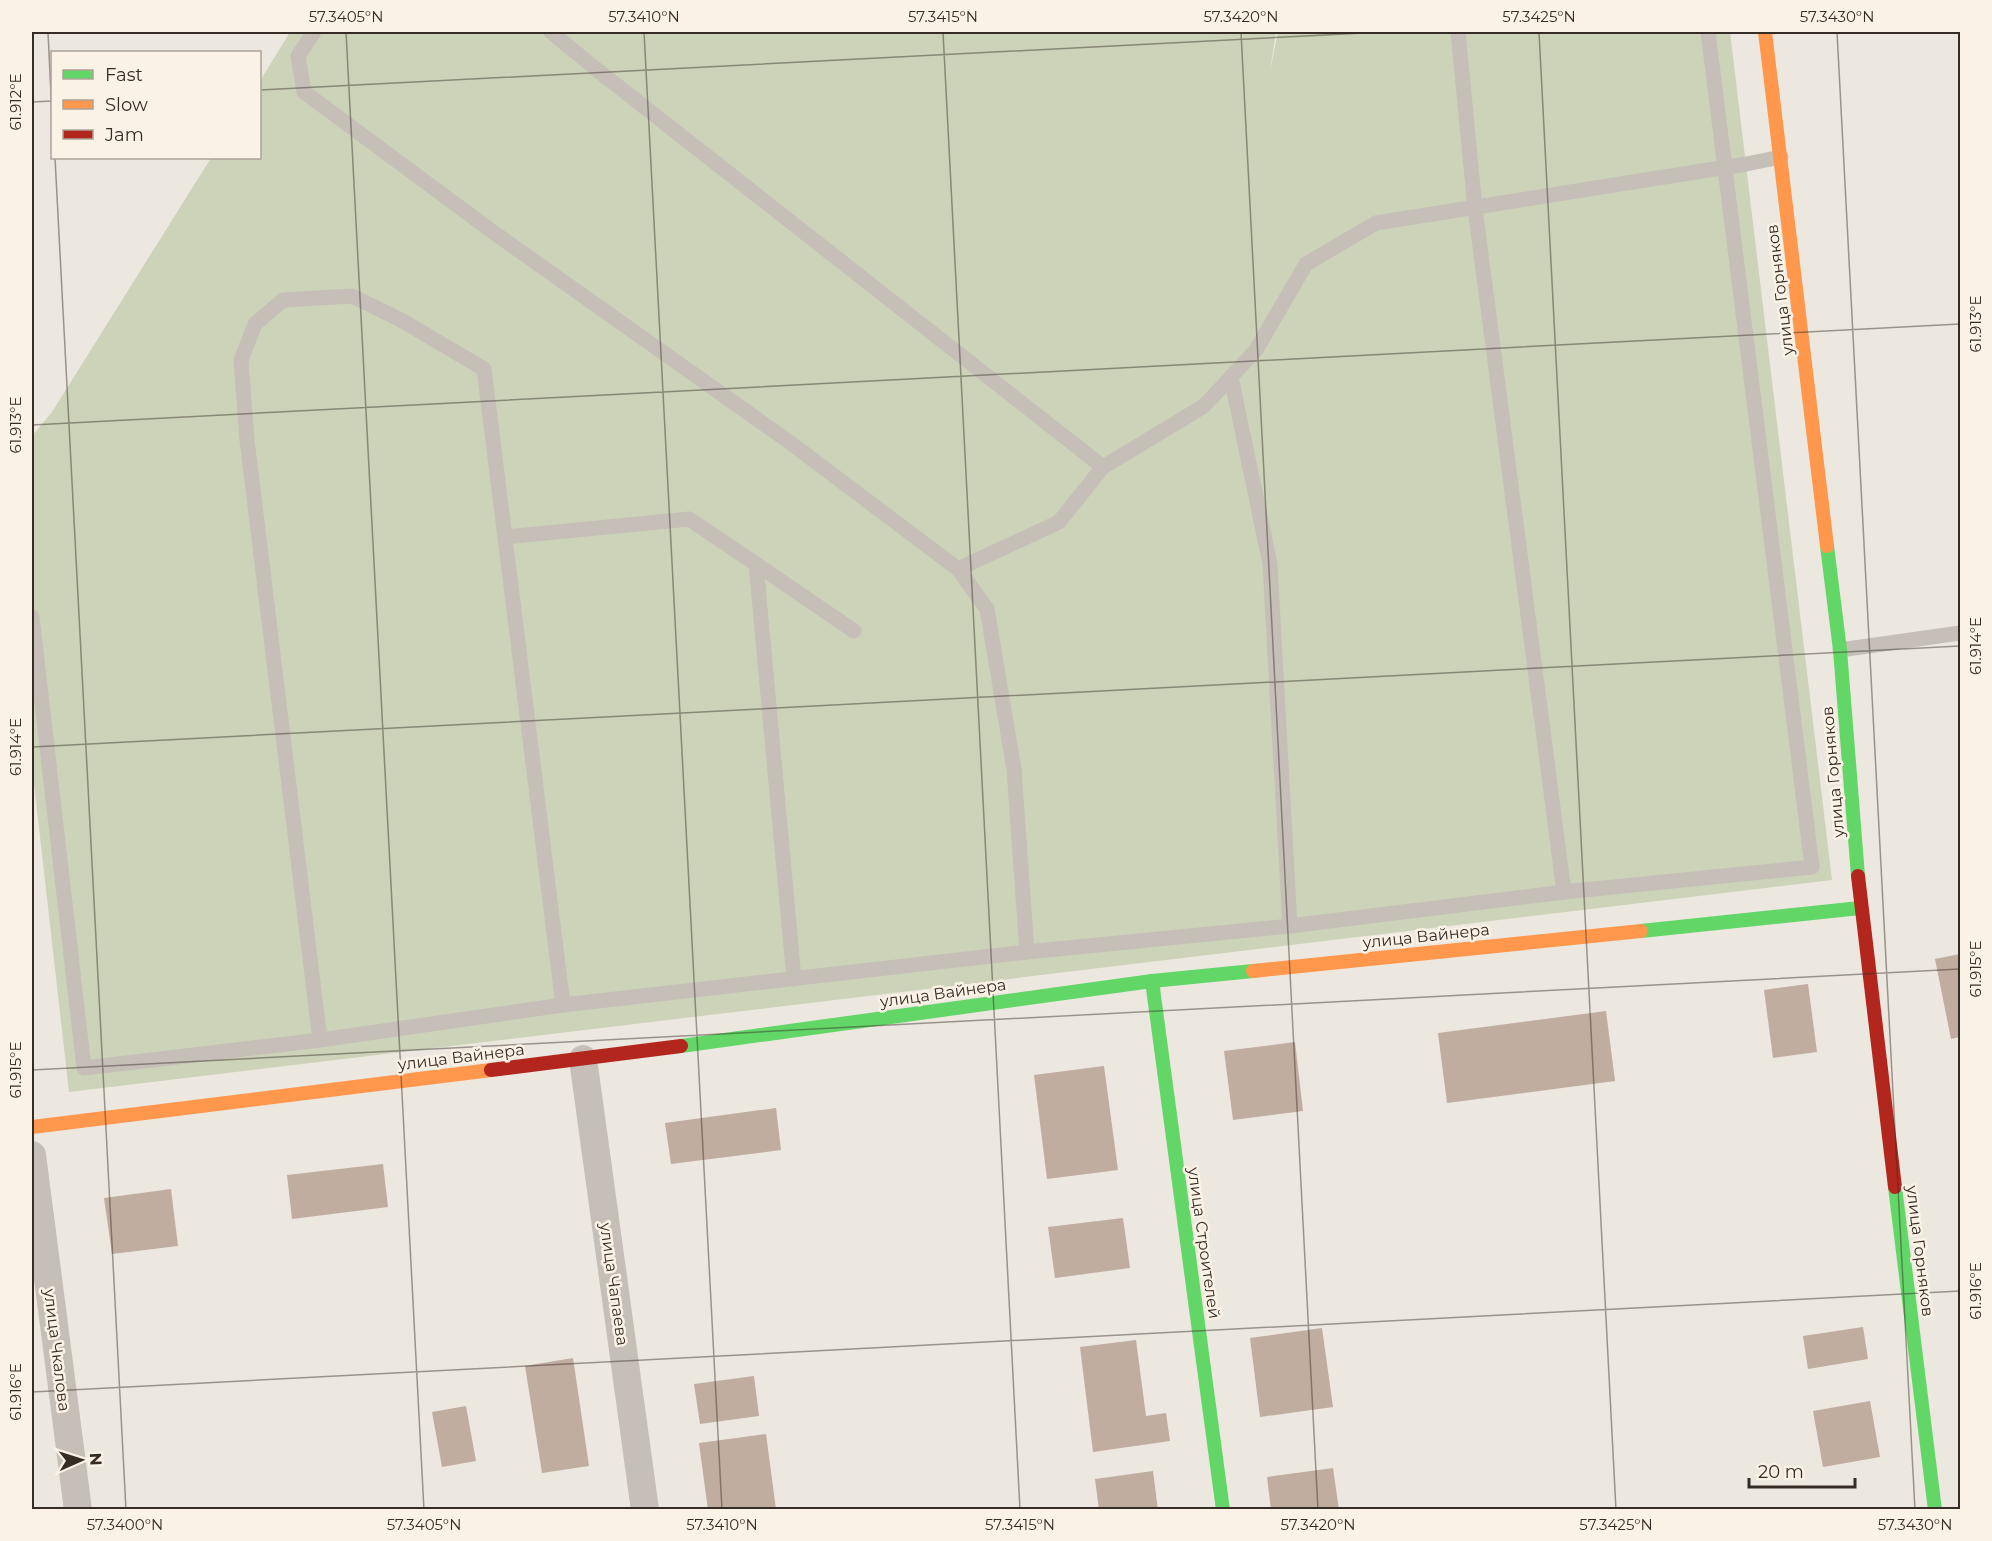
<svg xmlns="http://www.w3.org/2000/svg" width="1992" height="1541" font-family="Montserrat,sans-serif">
<rect width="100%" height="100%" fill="#ece7df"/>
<path fill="#ccd3b8" d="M 290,32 L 1276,32 L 1270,71 L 1278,32 L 1730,32 L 1832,880 L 69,1092 L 32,766 L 32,436 L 52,412 L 211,158 L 260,158 L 260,81 Z"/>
<g fill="#c1aca0">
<path d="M 1960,954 L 1960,1037 L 1951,1039 L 1935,959 Z"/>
<path d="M 1808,984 L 1817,1052 L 1773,1058 L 1764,990 Z"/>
<path d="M 1606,1011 L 1615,1081 L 1447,1103 L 1438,1033 Z"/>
<path d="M 1295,1042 L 1303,1111 L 1233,1120 L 1224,1051 Z"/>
<path d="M 1104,1066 L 1118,1170 L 1047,1179 L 1034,1075 Z"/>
<path d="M 776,1108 L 781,1150 L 671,1164 L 665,1123 Z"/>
<path d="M 383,1164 L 388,1207 L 292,1219 L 287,1175 Z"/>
<path d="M 171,1189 L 178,1246 L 112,1254 L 104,1198 Z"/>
<path d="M 1123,1218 L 1130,1268 L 1055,1278 L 1048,1227 Z"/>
<path d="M 1863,1327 L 1868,1359 L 1808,1369 L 1803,1336 Z"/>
<path d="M 1322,1328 L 1333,1407 L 1260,1417 L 1250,1338 Z"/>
<path d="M 1136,1340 L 1146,1416 L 1166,1413 L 1170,1441 L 1093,1452 L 1080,1347 Z"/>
<path d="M 573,1358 L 589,1466 L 542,1473 L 525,1366 Z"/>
<path d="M 754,1376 L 759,1416 L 700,1424 L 694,1384 Z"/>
<path d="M 1870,1401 L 1880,1457 L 1823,1467 L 1813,1411 Z"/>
<path d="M 466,1406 L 476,1461 L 442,1467 L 432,1412 Z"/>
<path d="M 766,1434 L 776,1509 L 708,1510 L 699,1443 Z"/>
<path d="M 1333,1468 L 1339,1510 L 1271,1510 L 1267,1477 Z"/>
<path d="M 1153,1471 L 1158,1510 L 1099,1510 L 1095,1479 Z"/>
</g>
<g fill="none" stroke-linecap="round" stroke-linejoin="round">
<g stroke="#c5bfb8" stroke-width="15">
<path d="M 314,32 L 298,56 L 304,92 L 493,232 L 788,441 L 958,569 L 1059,522 L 1103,467 L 1204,406 L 1256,350 L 1306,264 L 1376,223 L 1746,164 L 1781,157"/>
<path d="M 551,32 L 596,69 L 1103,467"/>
<path d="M 1458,32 L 1475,208 L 1564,892"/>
<path d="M 1231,377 L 1270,564 L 1290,926"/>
<path d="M 505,537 L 689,519 L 756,564 L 794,979"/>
<path d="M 756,564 L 854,631"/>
<path d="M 958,569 L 987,609 L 1014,769 L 1027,952"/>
<path d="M 32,617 L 84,1068 L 320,1040 L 563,1005 L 1027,952 L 1290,926 L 1564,892 L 1812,867 L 1708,32"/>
<path d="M 1840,650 L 1960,633"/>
<path d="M 320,1040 L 247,440 L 241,360 L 255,324 L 283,300 L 352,296 L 401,320 L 484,369 L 563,1005"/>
</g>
<g stroke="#c5bfb8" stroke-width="28">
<path d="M 583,1059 L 645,1510"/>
<path d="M 32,1155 L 78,1510"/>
</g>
<g stroke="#63d668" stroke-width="14">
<path d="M 1827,546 L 1840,650 L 1858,876"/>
<path d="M 1641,931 L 1860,908"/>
<path d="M 1152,981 L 1223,1510"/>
<path d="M 681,1046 L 1152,981 L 1253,971"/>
<path d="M 1895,1187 L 1935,1510"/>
</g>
<g stroke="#ff974d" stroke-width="14">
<path d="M 1765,32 L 1827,546"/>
<path d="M 1253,971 L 1641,931"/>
<path d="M 32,1127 L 491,1070"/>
</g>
<g stroke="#b3261e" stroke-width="14">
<path d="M 1858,876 L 1895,1187"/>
<path d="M 491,1070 L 681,1046"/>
</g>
</g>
<path fill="none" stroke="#362c26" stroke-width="1.5" stroke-opacity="0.45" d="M 48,32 L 52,116M 346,32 L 424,1510M 644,32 L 722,1510M 943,32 L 1020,1510M 1241,32 L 1318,1510M 1539,32 L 1616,1510M 1837,32 L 1915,1510M 260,90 L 1383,32M 32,102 L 52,101M 55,158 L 126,1510M 32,425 L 1960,324M 32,747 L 1960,646M 32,1070 L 1960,969M 32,1392 L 1960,1291"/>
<g text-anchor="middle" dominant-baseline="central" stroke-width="5" stroke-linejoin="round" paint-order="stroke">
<g font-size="16" fill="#362c26" stroke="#faf2e5">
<text transform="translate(1780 290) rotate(-97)">улица Горняков</text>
<text transform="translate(1833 772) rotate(-95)">улица Горняков</text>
<text transform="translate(1426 936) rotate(-6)">улица Вайнера</text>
<text transform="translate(943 993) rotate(-8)">улица Вайнера</text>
<text transform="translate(461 1057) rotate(-7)">улица Вайнера</text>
<text transform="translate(1204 1243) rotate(82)">улица Строителей</text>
<text transform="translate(1920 1251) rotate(83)">улица Горняков</text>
<text transform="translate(614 1284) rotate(82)">улица Чапаева</text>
<text transform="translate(57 1350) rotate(83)">улица Чкалова</text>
</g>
</g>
<rect width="1992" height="1541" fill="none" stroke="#faf2e5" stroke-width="66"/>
<rect x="51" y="51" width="210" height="108" fill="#faf2e5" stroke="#aca399" stroke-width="1.5"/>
<rect x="63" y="70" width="30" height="9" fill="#63d668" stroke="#aca399" stroke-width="1.5"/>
<text x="105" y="81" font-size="18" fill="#362c26">Fast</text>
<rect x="63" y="100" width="30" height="9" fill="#ff974d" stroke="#aca399" stroke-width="1.5"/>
<text x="105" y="111" font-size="18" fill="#362c26">Slow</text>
<rect x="63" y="130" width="30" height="9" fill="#b3261e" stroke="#aca399" stroke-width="1.5"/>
<text x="105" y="141" font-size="18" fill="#362c26">Jam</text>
<g transform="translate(81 1460) rotate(87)" stroke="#faf2e5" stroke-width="4.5" paint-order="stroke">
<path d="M0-4.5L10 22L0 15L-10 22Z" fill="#362c26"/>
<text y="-9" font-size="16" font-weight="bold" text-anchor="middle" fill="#362c26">N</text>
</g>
<path d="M1749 1478v9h106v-9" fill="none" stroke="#362c26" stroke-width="3"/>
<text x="1758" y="1478" font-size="18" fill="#362c26" stroke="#faf2e5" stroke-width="4.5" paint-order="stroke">20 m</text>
<rect x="33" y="33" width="1926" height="1475" fill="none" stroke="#362c26" stroke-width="2"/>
<g font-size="15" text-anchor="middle" fill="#362c26">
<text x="346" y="22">57.3405°N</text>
<text x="644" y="22">57.3410°N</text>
<text x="943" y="22">57.3415°N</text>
<text x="1241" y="22">57.3420°N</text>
<text x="1539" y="22">57.3425°N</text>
<text x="1837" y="22">57.3430°N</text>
<text transform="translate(16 102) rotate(-90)" y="5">61.912°E</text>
<text transform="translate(1976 324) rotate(-90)" y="5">61.913°E</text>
<text transform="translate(16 425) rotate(-90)" y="5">61.913°E</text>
<text transform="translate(1976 646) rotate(-90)" y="5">61.914°E</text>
<text transform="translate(16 747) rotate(-90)" y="5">61.914°E</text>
<text transform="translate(1976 969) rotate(-90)" y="5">61.915°E</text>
<text transform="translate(16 1070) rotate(-90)" y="5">61.915°E</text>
<text transform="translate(1976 1291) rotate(-90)" y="5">61.916°E</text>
<text transform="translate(16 1392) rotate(-90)" y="5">61.916°E</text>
<text x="125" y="1530">57.3400°N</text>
<text x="424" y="1530">57.3405°N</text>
<text x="722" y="1530">57.3410°N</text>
<text x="1020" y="1530">57.3415°N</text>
<text x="1318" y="1530">57.3420°N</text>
<text x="1616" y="1530">57.3425°N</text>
<text x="1915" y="1530">57.3430°N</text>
</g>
</svg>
